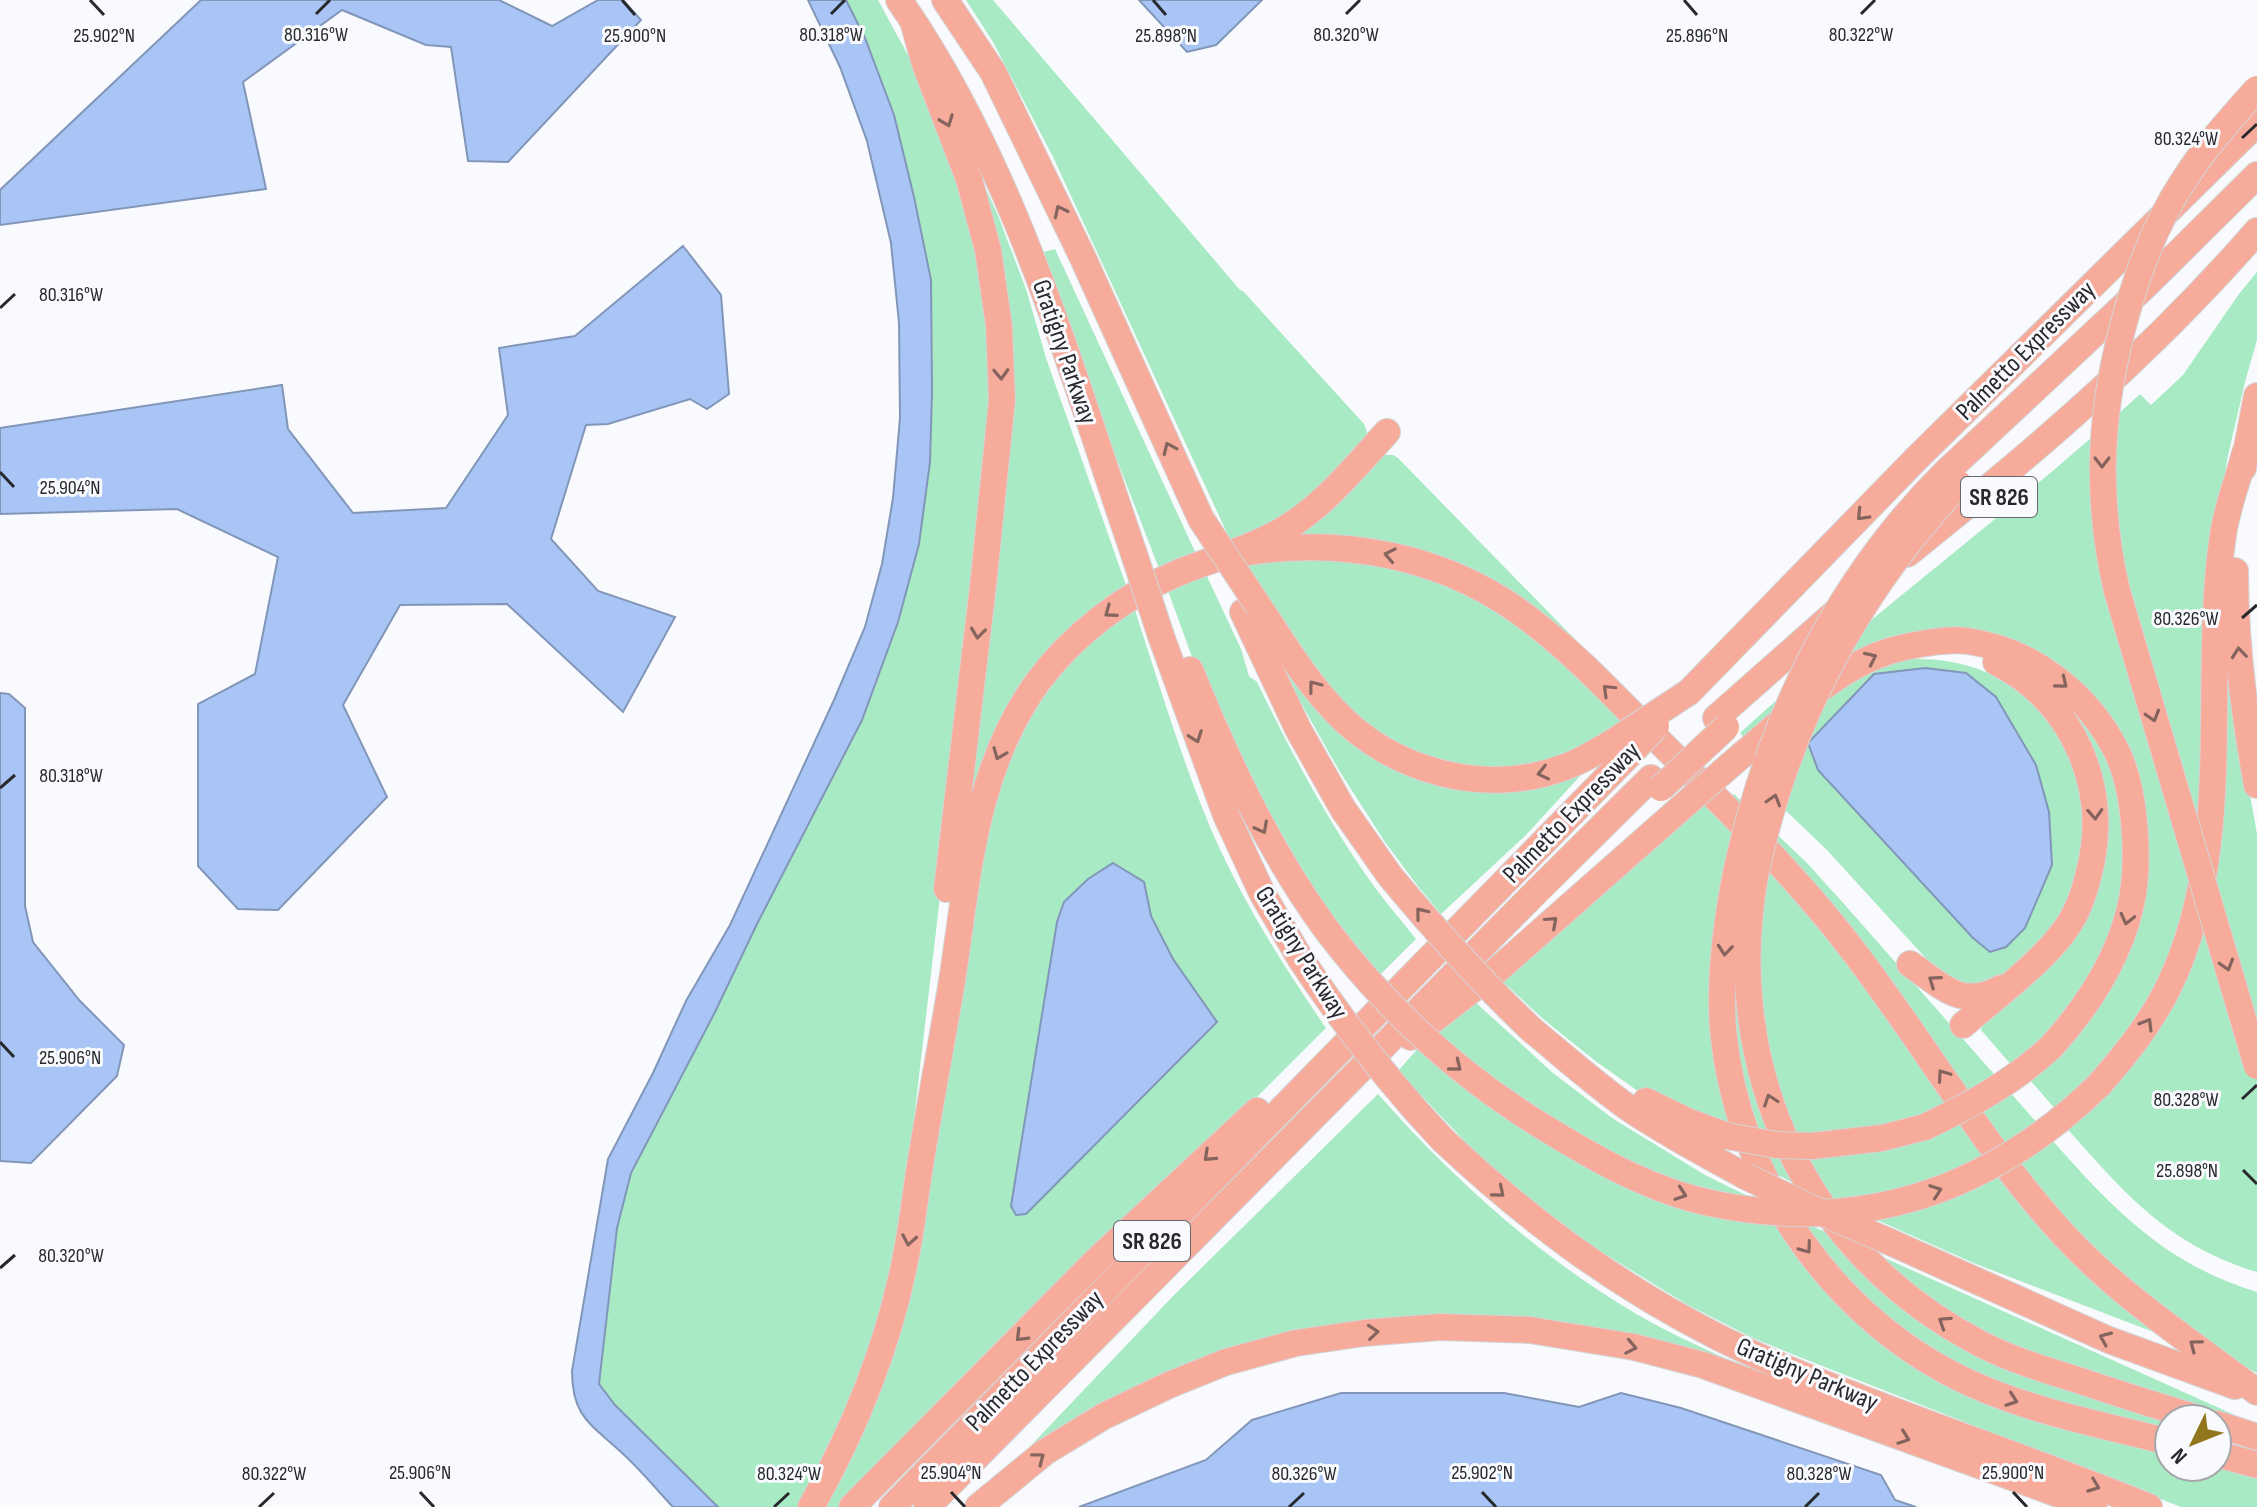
<svg xmlns="http://www.w3.org/2000/svg" width="2257" height="1507" font-family="'Sofia Sans Condensed',sans-serif">
<rect width="100%" height="100%" fill="#f8fafe"/>
<g fill="#a7eac3" fill-rule="evenodd">
<path d="M 846,0 L 878,0 L 916,70 L 946,141 L 978,243 L 994,397 L 944,863 L 900,1238 L 876,1342 L 803,1507 L 718,1507 L 615,1405 L 599,1384 L 617,1228 L 631,1173 L 715,1012 L 757,924 L 862,720 L 898,622 L 919,544 L 930,462 L 932,392 L 931,280 L 914,197 L 894,115 L 865,38 Z"/>
<path d="M 966,0 L 993,0 L 1240,290 L 1243,291 L 1364,424 L 1368,435 L 1293,518 L 1233,546 L 1053,157 L 993,42 Z"/>
<path d="M 967,146 L 999,218 L 1026,289 L 1046,358 L 1127,588 L 1079,624 L 967,826 L 1003,442 Z"/>
<path d="M 1055,249 L 1197,556 L 1160,571 L 1105,429 L 1044,252 Z"/>
<path d="M 2257,272 L 2257,340 L 2245,382 L 2227,460 L 2215,548 L 2197,847 L 2175,948 L 2141,1019 L 2058,1112 L 2028,1078 L 2056,1052 L 2138,872 L 2100,714 L 1940,635 L 1746,740 L 1740,733 C 1869,615 2011,513 2140,394 L 2151,405 L 2183,375 L 2239,294 Z"/>
<path d="M 1382,455 L 1393,455 L 1398,458 L 1641,707 L 1527,607 L 1288,534 Z"/>
<path d="M 1372,556 L 1496,602 L 1627,719 L 1574,752 L 1526,766 L 1461,769 L 1417,757 L 1340,706 L 1241,560 Z"/>
<path d="M 1205,572 L 1241,649 L 1249,676 L 1257,682 C 1291,752 1328,822 1373,885 C 1387,904 1402,921 1416,939 L 1376,979 L 1320,910 L 1208,701 L 1167,588 Z"/>
<path d="M 1134,607 C 1158,681 1180,755 1210,827 C 1241,899 1282,964 1326,1028 L 1248,1106 L 1237,1111 L 845,1507 L 816,1507 L 860,1421 L 977,835 L 1009,743 L 1068,660 ZM 1144,882 L 1151,916 L 1173,959 L 1217,1022 L 1026,1214 L 1016,1215 L 1011,1206 L 1057,922 Z"/>
<path d="M 1271,633 L 1417,772 L 1592,763 L 1526,835 L 1441,914 L 1417,885 L 1385,842 L 1340,772 L 1284,673 Z"/>
<path d="M 2223,643 L 2257,834 L 2257,1272 C 2168,1245 2124,1193 2065,1126 L 2178,981 Z"/>
<path d="M 1912,659 C 1955,658 1992,669 2025,696 C 2032,701 2039,706 2044,712 C 2051,719 2055,730 2060,738 C 2066,746 2073,755 2076,765 C 2086,800 2086,845 2076,880 C 2063,923 2020,968 1982,989 L 1942,976 L 1827,850 L 1782,807 L 1826,692 L 1886,663 ZM 1966,673 L 1996,697 L 2036,765 L 1990,952 L 1973,938 L 1819,770 Z"/>
<path d="M 2050,685 L 2094,735 L 2106,758 L 2114,782 L 2124,833 L 2121,891 L 2116,918 L 2101,962 L 2064,1018 L 2014,1068 L 1981,1030 L 1983,1022 L 2043,965 L 2099,842 Z"/>
<path d="M 1734,794 L 1807,863 L 1845,905 L 2059,1148 C 2119,1215 2169,1265 2257,1292 L 2257,1373 L 2228,1358 L 2077,1244 L 1729,798 Z"/>
<path d="M 1706,796 L 1738,828 L 1721,908 L 1735,1129 L 1653,1099 L 1635,1089 L 1594,1060 L 1542,1018 L 1499,978 Z"/>
<path d="M 1768,860 L 1789,883 L 1952,1105 L 1899,1126 L 1791,1137 L 1768,1056 L 1758,965 Z"/>
<path d="M 1738,946 L 1796,1184 L 1771,1172 L 1745,1104 L 1731,1020 Z"/>
<path d="M 1473,1000 L 1553,1073 L 1612,1118 L 1705,1175 L 1764,1204 L 1916,1359 L 2169,1447 L 2169,1467 L 2257,1470 L 2257,1507 L 2181,1507 L 1807,1360 L 1753,1338 L 1688,1305 L 1595,1248 L 1523,1194 L 1476,1153 L 1398,1071 L 1421,1045 Z"/>
<path d="M 1378,1094 C 1453,1179 1539,1257 1638,1315 C 1676,1337 1718,1355 1759,1373 L 1645,1346 L 1298,1332 L 1246,1343 L 1246,1347 L 1020,1457 L 1175,1294 Z"/>
<path d="M 1962,1118 L 1990,1159 L 1966,1172 L 1842,1204 L 1822,1195 L 1799,1154 Z"/>
<path d="M 2000,1171 L 2177,1341 L 1976,1264 L 1870,1217 Z"/>
<path d="M 1803,1222 L 1830,1234 L 1888,1294 L 2169,1419 L 2169,1433 L 2033,1398 L 1933,1352 L 1857,1294 Z"/>
<path d="M 1869,1251 L 2257,1425 L 2257,1429 L 2080,1373 L 1960,1325 Z"/>
</g>
<g fill="#a9c5f5" stroke="#8296b9" stroke-width="2">
<path d="M 201,0 L 499,0 L 552,26 L 598,0 L 623,0 L 641,20 L 508,162 L 468,161 L 451,47 L 426,45 L 342,10 L 243,82 L 266,189 L 0,225 L 0,190 Z"/>
<path d="M 808,0 L 846,0 L 865,38 L 894,115 L 914,197 L 931,280 L 932,392 L 930,462 L 919,544 L 898,622 L 862,720 L 757,924 L 715,1012 L 631,1173 L 617,1228 L 599,1384 L 615,1405 L 718,1507 L 673,1507 C 656,1489 640,1469 621,1452 C 591,1424 572,1417 572,1371 L 608,1159 L 653,1073 L 686,1001 L 730,925 L 834,700 L 865,627 L 882,564 L 893,498 L 900,418 L 899,323 L 891,243 L 867,141 L 840,67 Z"/>
<path d="M 1139,0 L 1262,0 L 1216,45 L 1187,52 Z"/>
<path d="M 683,246 L 721,295 L 729,394 L 707,409 L 690,399 L 608,424 L 586,425 L 551,539 L 598,591 L 675,617 L 623,712 L 507,604 L 400,605 L 343,705 L 387,797 L 278,910 L 238,909 L 198,866 L 198,704 L 255,674 L 278,557 L 177,509 L 0,514 L 0,428 L 282,385 L 288,429 L 353,513 L 446,508 L 508,415 L 499,348 L 575,336 Z"/>
<path d="M 1925,668 L 1966,673 L 1996,697 L 2036,765 L 2049,812 L 2052,865 L 2025,928 L 2006,947 L 1990,952 L 1973,938 L 1818,770 L 1808,743 L 1874,674 Z"/>
<path d="M 0,693 L 9,694 L 25,708 L 25,906 L 33,942 L 80,1001 L 124,1045 L 117,1076 L 31,1163 L 0,1161 Z"/>
<path d="M 1113,863 L 1144,882 L 1151,916 L 1173,959 L 1217,1022 L 1026,1214 L 1016,1215 L 1011,1206 L 1057,922 L 1064,902 L 1088,879 Z"/>
<path d="M 1341,1393 L 1504,1393 L 1579,1407 L 1621,1393 L 1681,1408 L 1881,1475 L 1895,1500 L 1916,1507 L 1079,1507 L 1206,1460 L 1252,1420 Z"/>
</g>
<g fill="none" stroke-linecap="round" stroke-linejoin="round">
<g stroke="#d4d4d5" stroke-width="28">
<g id="highway">
<path d="M 899,0 C 1014,165 1069,365 1134,554"/>
<path d="M 945,0 L 993,72 L 1082,256 L 1201,519"/>
<path d="M 913,21 L 925,64 L 969,179 L 988,250 L 999,326 L 1002,400 L 983,586 L 947,889"/>
<path d="M 2243,468 L 2257,396"/>
<path d="M 1946,472 L 2145,286 L 2257,175"/>
<path d="M 1907,554 C 2032,454 2151,353 2257,231"/>
<path d="M 1231,555 C 1340,534 1451,555 1538,626 C 1580,659 1617,699 1654,736 C 1721,803 1790,869 1848,944 C 1922,1039 1982,1146 2063,1234 C 2120,1296 2191,1342 2257,1392"/>
<path d="M 2235,571 C 2235,643 2244,714 2257,785"/>
<path d="M 1259,607 C 1283,642 1305,680 1335,711 C 1392,772 1486,797 1565,767 C 1582,761 1598,751 1613,742"/>
<path d="M 1243,612 L 1298,729 L 1343,809 L 1390,876"/>
<path d="M 1161,636 L 1226,815 L 1262,893 L 1300,958"/>
<path d="M 1190,670 C 1227,761 1268,849 1326,929"/>
<path d="M 1689,692 L 1916,459 L 2257,123"/>
<path d="M 1716,718 L 1836,612"/>
<path d="M 1742,755 C 1784,720 1832,671 1884,653 C 1903,646 1947,638 1967,641 C 2032,650 2088,694 2117,752 C 2135,789 2139,854 2133,894 C 2123,953 2090,1004 2051,1047"/>
<path d="M 1736,873 C 1726,924 1719,977 1723,1029 C 1737,1181 1833,1321 1972,1384 C 2034,1412 2103,1425 2169,1442"/>
<path d="M 1755,876 C 1721,1069 1805,1253 1981,1344 C 2014,1361 2049,1371 2084,1382 C 2122,1395 2161,1407 2200,1419"/>
<path d="M 1910,964 C 1942,986 1962,1010 2001,988"/>
<path d="M 1963,1025 C 1995,997 2047,959 2069,924 C 2079,909 2085,890 2089,873 C 2111,788 2074,702 1996,662"/>
<path d="M 1532,1030 C 1565,1057 1598,1087 1633,1111 C 1669,1135 1707,1155 1745,1176"/>
<path d="M 1411,1037 L 1495,972 L 1690,800"/>
<path d="M 2099,1085 C 2126,1054 2151,1023 2169,986 C 2237,845 2201,684 2223,535 C 2227,507 2238,480 2245,453"/>
<path d="M 1646,1101 L 1687,1121 L 1727,1136"/>
<path d="M 1442,1139 C 1527,1219 1612,1283 1716,1336 C 1763,1360 1812,1379 1861,1398 C 1956,1435 2054,1468 2149,1507"/>
<path d="M 1812,1146 L 1882,1138 L 1925,1127"/>
<path d="M 1890,1242 L 2109,1340 L 2235,1386"/>
<path d="M 2217,1424 L 2257,1437"/>
<path d="M 2217,1454 L 2257,1465"/>
<path d="M 811,1507 C 856,1427 892,1336 908,1245 C 914,1213 917,1180 923,1148 C 932,1092 943,1036 952,981 C 968,877 974,771 1037,683 C 1073,634 1125,595 1180,572 C 1215,558 1250,549 1283,530 C 1324,506 1355,467 1387,432"/>
<path d="M 852,1507 L 1097,1260 L 1257,1111"/>
<path d="M 892,1507 L 1628,756"/>
<path d="M 927,1507 L 1535,893 L 1651,778"/>
<path d="M 978,1507 L 1045,1452 L 1104,1416 L 1169,1385 L 1226,1362 L 1296,1343 L 1364,1333 L 1440,1327 L 1530,1330 L 1634,1347 L 1703,1365 L 2094,1507"/>
</g>
</g>
<use href="#highway" stroke="#f7ac9b" stroke-width="26"/>
<g stroke="#d4d4d5" stroke-width="28" stroke-linecap="butt">
<g id="highway-bridge">
<path d="M 2257,89 C 2231,118 2205,147 2184,180 C 2158,219 2141,263 2128,308 C 2100,404 2094,493 2117,591 L 2257,1066"/>
<path d="M 1201,519 L 1259,607"/>
<path d="M 1134,554 L 1161,636"/>
<path d="M 1613,742 L 1689,692"/>
<path d="M 1628,756 L 1656,726"/>
<path d="M 1661,788 L 1726,727"/>
<path d="M 1690,800 L 1742,755"/>
<path d="M 1736,873 C 1768,723 1836,581 1946,472"/>
<path d="M 1390,876 C 1435,930 1481,982 1532,1030"/>
<path d="M 1755,876 C 1786,727 1855,594 1959,484"/>
<path d="M 1326,929 C 1388,1011 1461,1078 1550,1131 C 1599,1161 1653,1191 1710,1203 C 1861,1235 1990,1191 2099,1085"/>
<path d="M 1300,958 C 1343,1023 1389,1083 1442,1139"/>
<path d="M 1925,1127 C 1971,1105 2013,1082 2051,1047"/>
<path d="M 1727,1136 L 1776,1145 L 1812,1146"/>
<path d="M 1745,1176 L 1809,1207 L 1890,1242"/>
</g>
</g>
<use href="#highway-bridge" stroke="#f7ac9b" stroke-width="26"/>
</g>
<defs><path id="oneway-chevron" d="M-2-3.5L2.5 0L-2 3.5" fill="none" stroke-width="1.6" stroke-linecap="round" stroke-linejoin="round" transform="scale(2)"/></defs>
<g stroke="#85645e">
<use href="#oneway-chevron" transform="translate(947 121) rotate(69)"/>
<use href="#oneway-chevron" transform="translate(1060 211) rotate(-116)"/>
<use href="#oneway-chevron" transform="translate(1001 374) rotate(88)"/>
<use href="#oneway-chevron" transform="translate(1169 448) rotate(-114)"/>
<use href="#oneway-chevron" transform="translate(2102 462) rotate(90)"/>
<use href="#oneway-chevron" transform="translate(1862 515) rotate(134)"/>
<use href="#oneway-chevron" transform="translate(1390 555) rotate(-169)"/>
<use href="#oneway-chevron" transform="translate(1110 612) rotate(144)"/>
<use href="#oneway-chevron" transform="translate(978 633) rotate(97)"/>
<use href="#oneway-chevron" transform="translate(2239 653) rotate(-96)"/>
<use href="#oneway-chevron" transform="translate(1871 658) rotate(-25)"/>
<use href="#oneway-chevron" transform="translate(2062 683) rotate(39)"/>
<use href="#oneway-chevron" transform="translate(1314 686) rotate(-127)"/>
<use href="#oneway-chevron" transform="translate(1608 690) rotate(-136)"/>
<use href="#oneway-chevron" transform="translate(2153 716) rotate(73)"/>
<use href="#oneway-chevron" transform="translate(1196 737) rotate(70)"/>
<use href="#oneway-chevron" transform="translate(999 754) rotate(112)"/>
<use href="#oneway-chevron" transform="translate(1543 773) rotate(167)"/>
<use href="#oneway-chevron" transform="translate(1774 800) rotate(-73)"/>
<use href="#oneway-chevron" transform="translate(2095 814) rotate(87)"/>
<use href="#oneway-chevron" transform="translate(1262 828) rotate(62)"/>
<use href="#oneway-chevron" transform="translate(1421 913) rotate(-129)"/>
<use href="#oneway-chevron" transform="translate(2127 919) rotate(104)"/>
<use href="#oneway-chevron" transform="translate(1552 922) rotate(-42)"/>
<use href="#oneway-chevron" transform="translate(1725 950) rotate(95)"/>
<use href="#oneway-chevron" transform="translate(2227 965) rotate(73)"/>
<use href="#oneway-chevron" transform="translate(1934 981) rotate(-145)"/>
<use href="#oneway-chevron" transform="translate(2147 1024) rotate(-59)"/>
<use href="#oneway-chevron" transform="translate(1456 1066) rotate(39)"/>
<use href="#oneway-chevron" transform="translate(1943 1075) rotate(-125)"/>
<use href="#oneway-chevron" transform="translate(1770 1100) rotate(-109)"/>
<use href="#oneway-chevron" transform="translate(1209 1156) rotate(137)"/>
<use href="#oneway-chevron" transform="translate(1936 1191) rotate(-19)"/>
<use href="#oneway-chevron" transform="translate(1499 1192) rotate(40)"/>
<use href="#oneway-chevron" transform="translate(1681 1194) rotate(19)"/>
<use href="#oneway-chevron" transform="translate(909 1240) rotate(100)"/>
<use href="#oneway-chevron" transform="translate(1806 1248) rotate(54)"/>
<use href="#oneway-chevron" transform="translate(1944 1322) rotate(-147)"/>
<use href="#oneway-chevron" transform="translate(1373 1332) rotate(-5)"/>
<use href="#oneway-chevron" transform="translate(1021 1336) rotate(135)"/>
<use href="#oneway-chevron" transform="translate(2105 1338) rotate(-157)"/>
<use href="#oneway-chevron" transform="translate(2195 1345) rotate(-143)"/>
<use href="#oneway-chevron" transform="translate(1631 1347) rotate(11)"/>
<use href="#oneway-chevron" transform="translate(2012 1400) rotate(19)"/>
<use href="#oneway-chevron" transform="translate(1904 1438) rotate(20)"/>
<use href="#oneway-chevron" transform="translate(1039 1458) rotate(-37)"/>
<use href="#oneway-chevron" transform="translate(2094 1486) rotate(21)"/>
</g>
<path fill="none" stroke="#28292d" stroke-width="3" d="M 90,0 L 104,15M 622,0 L 635,15M 1153,0 L 1166,15M 1684,0 L 1697,15M 316,14 L 330,0M 831,14 L 845,0M 1346,14 L 1360,0M 1861,14 L 1875,0M 2242,138 L 2257,124M 0,308 L 15,294M 0,472 L 14,487M 2242,618 L 2257,605M 0,788 L 15,775M 0,1042 L 14,1057M 2242,1099 L 2257,1085M 2243,1170 L 2257,1184M 0,1268 L 15,1255M 420,1492 L 434,1507M 951,1492 L 965,1507M 1482,1492 L 1496,1507M 2013,1492 L 2027,1507M 259,1507 L 274,1493M 774,1507 L 789,1493M 1289,1507 L 1304,1493M 1805,1507 L 1819,1493"/>
<g text-anchor="middle" dominant-baseline="central" stroke-width="6" stroke-linejoin="round" paint-order="stroke">
<g fill="#f8fafe" stroke="#66686c" stroke-width="2">
<rect x="1961" y="477" width="76" height="40" rx="6"/>
<rect x="1114" y="1221" width="76" height="40" rx="6"/>
</g>
<g font-size="24" font-weight="bold" fill="#28292d">
<text x="1999" y="497">SR 826</text>
<text x="1152" y="1241">SR 826</text>
</g>
<g font-size="26" fill="#28292d" stroke="#f8fafe">
<text transform="translate(2026 351) rotate(-45)">Palmetto Expressway</text>
<text transform="translate(1064 352) rotate(71)">Gratigny Parkway</text>
<text transform="translate(1572 813) rotate(-46)">Palmetto Expressway</text>
<text transform="translate(1301 953) rotate(58)">Gratigny Parkway</text>
<text transform="translate(1035 1361) rotate(-46)">Palmetto Expressway</text>
<text transform="translate(1807 1375) rotate(23)">Gratigny Parkway</text>
</g>
</g>
<g font-size="20" text-anchor="middle" fill="#28292d" stroke="#f8fafe" stroke-width="6" stroke-linejoin="round" paint-order="stroke">
<text x="316" y="41">80.316°W</text>
<text x="831" y="41">80.318°W</text>
<text x="1346" y="41">80.320°W</text>
<text x="1861" y="41">80.322°W</text>
<text x="104" y="42">25.902°N</text>
<text x="635" y="42">25.900°N</text>
<text x="1166" y="42">25.898°N</text>
<text x="1697" y="42">25.896°N</text>
<text x="2186" y="145">80.324°W</text>
<text x="71" y="301">80.316°W</text>
<text x="70" y="494">25.904°N</text>
<text x="2186" y="625">80.326°W</text>
<text x="71" y="782">80.318°W</text>
<text x="70" y="1064">25.906°N</text>
<text x="2186" y="1106">80.328°W</text>
<text x="2187" y="1177">25.898°N</text>
<text x="71" y="1262">80.320°W</text>
<text x="420" y="1479">25.906°N</text>
<text x="951" y="1479">25.904°N</text>
<text x="1482" y="1479">25.902°N</text>
<text x="2013" y="1479">25.900°N</text>
<text x="274" y="1480">80.322°W</text>
<text x="789" y="1480">80.324°W</text>
<text x="1304" y="1480">80.326°W</text>
<text x="1819" y="1480">80.328°W</text>
</g>
<g transform="translate(2193 1443) rotate(227)"><circle r="38" fill="#f8fafe" stroke="#a5a6aa" stroke-width="2"/>
<path d="M0-6L14 30L0 20L-14 30Z" fill="#92761d"/>
<text y="-12" font-size="22" font-weight="bold" text-anchor="middle" fill="#28292d">N</text>
</g>
</svg>
